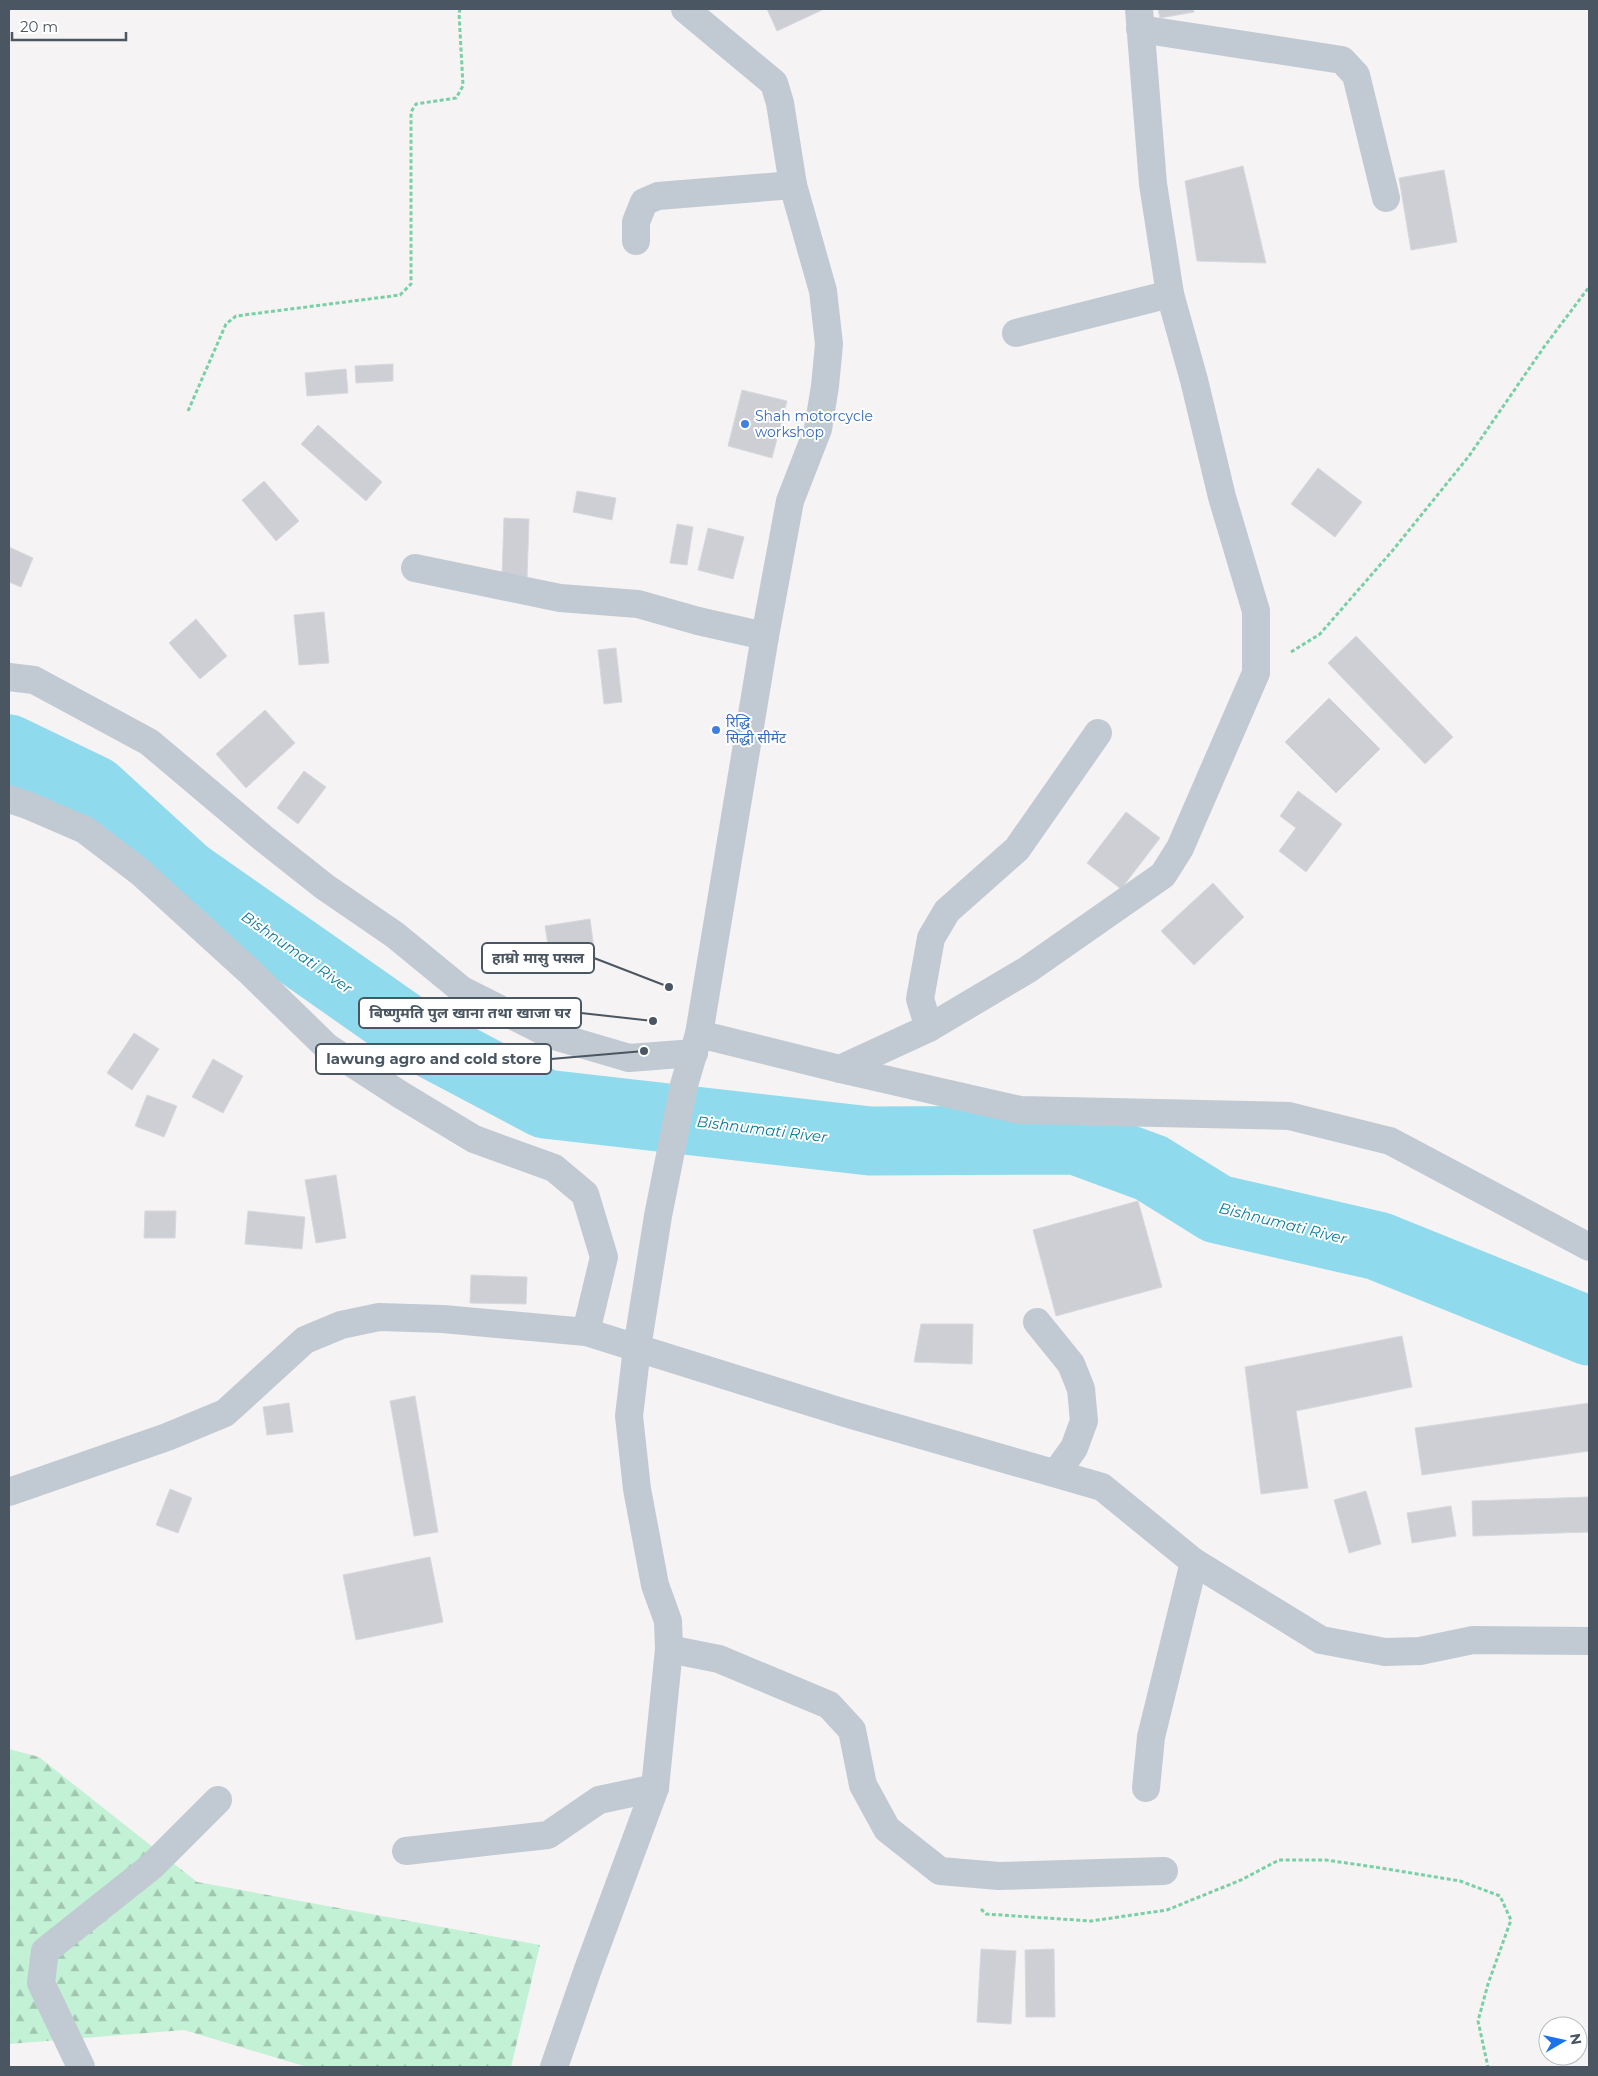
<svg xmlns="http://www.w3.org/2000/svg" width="1598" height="2076" font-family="Montserrat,'Noto Sans Devanagari',sans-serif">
<defs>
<pattern id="forest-firs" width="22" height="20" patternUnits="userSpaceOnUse" patternTransform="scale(1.25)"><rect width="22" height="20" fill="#c3f1d5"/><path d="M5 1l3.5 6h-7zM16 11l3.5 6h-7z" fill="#a0c6b0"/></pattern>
</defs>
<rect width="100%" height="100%" fill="#f5f3f3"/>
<path fill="url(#forest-firs)" d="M 9,1749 L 39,1757 L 197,1882 L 540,1945 L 511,2067 L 307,2067 L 184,2030 L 9,2044 Z"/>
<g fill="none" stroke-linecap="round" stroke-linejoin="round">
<path stroke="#90daee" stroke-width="69" d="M 9,749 L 94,790 L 186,874 L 420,1038 L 545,1104 L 870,1141 L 1075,1140 L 1151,1168 L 1217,1209 L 1378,1246 L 1589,1331"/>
</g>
<g fill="#cdcfd5" stroke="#d7d9de">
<path d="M 767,9 L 821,9 L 822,10 L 777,31 Z"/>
<path d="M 1158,9 L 1193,9 L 1194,12 L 1160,18 Z"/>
<path d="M 1243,166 L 1266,263 L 1197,261 L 1185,181 Z"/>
<path d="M 1444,170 L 1457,242 L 1411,250 L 1399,178 Z"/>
<path d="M 393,364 L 393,381 L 356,383 L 355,366 Z"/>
<path d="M 346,369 L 348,393 L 307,396 L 305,373 Z"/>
<path d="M 742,390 L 787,401 L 772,458 L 728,446 Z"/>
<path d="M 318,425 L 382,482 L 366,501 L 301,444 Z"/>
<path d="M 1318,468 L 1362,502 L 1335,537 L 1291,504 Z"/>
<path d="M 264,481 L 299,521 L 276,541 L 242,500 Z"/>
<path d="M 577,491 L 616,498 L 612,520 L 573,512 Z"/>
<path d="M 504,518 L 529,519 L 527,578 L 502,576 Z"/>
<path d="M 677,524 L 693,527 L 687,565 L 670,563 Z"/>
<path d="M 708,528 L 744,537 L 733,579 L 698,570 Z"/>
<path d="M 9,547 L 33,558 L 21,587 L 9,582 Z"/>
<path d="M 324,612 L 329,663 L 299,665 L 294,615 Z"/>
<path d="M 196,619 L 227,656 L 200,679 L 169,643 Z"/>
<path d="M 1356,636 L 1453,737 L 1425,764 L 1328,663 Z"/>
<path d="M 616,648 L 622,702 L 604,704 L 598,650 Z"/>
<path d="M 1329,698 L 1380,749 L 1336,793 L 1285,742 Z"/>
<path d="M 265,710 L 295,743 L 246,788 L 216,754 Z"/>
<path d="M 304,771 L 326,787 L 298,824 L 277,808 Z"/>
<path d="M 1298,791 L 1342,824 L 1306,872 L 1279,851 L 1296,828 L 1280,816 Z"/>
<path d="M 1126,812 L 1160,838 L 1121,889 L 1087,863 Z"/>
<path d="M 1213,883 L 1244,917 L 1194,965 L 1161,931 Z"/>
<path d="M 590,919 L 595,956 L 551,963 L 545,926 Z"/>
<path d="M 134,1033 L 159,1049 L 132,1090 L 107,1073 Z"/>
<path d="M 213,1059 L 243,1076 L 223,1113 L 192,1097 Z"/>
<path d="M 147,1095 L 177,1106 L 164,1137 L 135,1126 Z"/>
<path d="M 336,1175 L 346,1238 L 316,1243 L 305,1180 Z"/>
<path d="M 1138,1201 L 1162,1287 L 1056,1316 L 1033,1230 Z"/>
<path d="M 145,1211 L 176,1211 L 175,1238 L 144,1238 Z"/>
<path d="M 248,1211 L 305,1217 L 302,1249 L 245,1244 Z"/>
<path d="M 471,1275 L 527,1277 L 526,1304 L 470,1303 Z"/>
<path d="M 921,1324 L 973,1324 L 972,1364 L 914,1362 Z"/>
<path d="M 1402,1336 L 1412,1387 L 1296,1411 L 1308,1488 L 1261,1494 L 1245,1367 Z"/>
<path d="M 415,1396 L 438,1532 L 414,1536 L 390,1401 Z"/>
<path d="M 289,1403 L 293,1432 L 267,1435 L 263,1407 Z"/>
<path d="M 1589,1403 L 1589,1451 L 1422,1475 L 1415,1428 Z"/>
<path d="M 170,1489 L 192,1498 L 178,1533 L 156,1525 Z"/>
<path d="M 1366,1491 L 1381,1544 L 1349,1553 L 1334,1500 Z"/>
<path d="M 1589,1497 L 1589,1532 L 1473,1536 L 1472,1501 Z"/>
<path d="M 1451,1506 L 1456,1536 L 1412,1543 L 1407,1513 Z"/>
<path d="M 430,1557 L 443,1622 L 356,1640 L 343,1575 Z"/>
<path d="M 981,1949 L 1016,1951 L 1011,2024 L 977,2022 Z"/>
<path d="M 1054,1949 L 1055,2017 L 1026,2017 L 1025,1950 Z"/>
</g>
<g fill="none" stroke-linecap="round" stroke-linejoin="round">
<g stroke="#7ad0a6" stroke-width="3" stroke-dasharray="4 2.5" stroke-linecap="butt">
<path d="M 188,411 L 226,324 L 236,316 L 400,295 L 411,284 L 411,112 L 416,104 L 456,98 L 463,86 L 459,13 L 460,9"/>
<path d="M 1291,652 L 1320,634 L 1393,550 L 1469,456 L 1544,347 L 1589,287"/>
<path d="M 981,1909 L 986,1914 L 1091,1921 L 1167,1910 L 1241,1880 L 1279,1860 L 1326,1860 L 1381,1868 L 1460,1881 L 1500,1896 L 1511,1920 L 1488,1984 L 1478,2021 L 1488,2067"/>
</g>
<g stroke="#c1cad2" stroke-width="28">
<path d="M 1140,29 L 1342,60 L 1356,75 L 1386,198"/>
<path d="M 636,241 L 636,222 L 644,202 L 658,196 L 793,185"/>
<path d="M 1016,333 L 1170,294"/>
<path d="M 415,568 L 560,598 L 638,604 L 698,621 L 765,636"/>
<path d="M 9,677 L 34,680 L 149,742 L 263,838 L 325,887 L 395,935 L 462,990 L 551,1035 L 629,1058 L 694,1053"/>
<path d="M 9,799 L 27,805 L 85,830 L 140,872 L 251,973 L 327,1047 L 401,1095 L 474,1139 L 554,1168 L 585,1194 L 604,1257 L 586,1332"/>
<path d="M 929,1028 L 920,999 L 931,938 L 947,911 L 1017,849 L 1098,733"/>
<path d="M 699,1034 L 840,1069 L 1020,1110 L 1289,1116 L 1390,1141 L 1589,1247"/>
<path d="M 840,1069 L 929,1028 L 1027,970 L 1163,875 L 1180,848 L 1256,673 L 1256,611 L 1222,497 L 1194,380 L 1170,294 L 1153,184 L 1139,9"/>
<path d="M 1037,1322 L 1071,1364 L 1081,1389 L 1084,1421 L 1074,1448 L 1056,1473"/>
<path d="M 9,1492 L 167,1437 L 225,1413 L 305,1340 L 341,1325 L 379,1317 L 443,1319 L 586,1332 L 845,1413 L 1102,1487 L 1194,1562 L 1321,1640 L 1385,1652 L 1420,1651 L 1473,1640 L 1589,1641"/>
<path d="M 669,1649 L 719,1659 L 829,1705 L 852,1730 L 863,1785 L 887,1829 L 940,1871 L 999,1876 L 1164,1871"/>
<path d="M 1146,1788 L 1151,1737 L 1194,1562"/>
<path d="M 406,1851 L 548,1835 L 599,1800 L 655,1788"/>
<path d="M 81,2067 L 41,1983 L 45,1951 L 152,1866 L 218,1800"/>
<path d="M 554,2067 L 588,1969 L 655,1788 L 669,1649 L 668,1621 L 655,1585 L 637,1489 L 629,1416 L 637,1348 L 658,1216 L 684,1085 L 699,1034 L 765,636 L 790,501 L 818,429 L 825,386 L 829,344 L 823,291 L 793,185 L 780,103 L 774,83 L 685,9"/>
</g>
</g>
<g fill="#3f7fe0" stroke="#fff" stroke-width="2">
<circle cx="745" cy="424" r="5"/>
<circle cx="716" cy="730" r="5"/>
</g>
<g text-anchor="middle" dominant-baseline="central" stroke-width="4" stroke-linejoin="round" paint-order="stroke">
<g font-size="14" fill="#366cbe" stroke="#fff" text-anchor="start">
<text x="755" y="416">Shah motorcycle<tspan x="755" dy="16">workshop</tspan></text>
<text x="726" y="722">रिद्धि<tspan x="726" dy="16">सिद्धी सीमेंट</tspan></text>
</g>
<g font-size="15" font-style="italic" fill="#0c7c9b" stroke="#fff">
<text transform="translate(297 952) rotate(35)">Bishnumati River</text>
<text transform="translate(762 1129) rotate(7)">Bishnumati River</text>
<text transform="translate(1283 1223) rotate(14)">Bishnumati River</text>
</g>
</g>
<path fill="none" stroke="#4a5661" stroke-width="2" d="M669 987L594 958M653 1021L581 1013M644 1051L551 1059"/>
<g fill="#4a5661" stroke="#fff" stroke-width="2">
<circle cx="669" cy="987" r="5"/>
<circle cx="653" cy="1021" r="5"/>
<circle cx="644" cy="1051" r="5"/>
</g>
<g fill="#fff" stroke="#4a5661" stroke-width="2">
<rect x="482" y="943" width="112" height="30" rx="5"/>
<rect x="359" y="998" width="222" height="30" rx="5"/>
<rect x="316" y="1044" width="235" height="30" rx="5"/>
</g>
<g font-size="15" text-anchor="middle" font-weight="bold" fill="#4a5661">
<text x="538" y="963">हाम्रो मासु पसल</text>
<text x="470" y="1018">बिष्णुमति पुल खाना तथा खाजा घर</text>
<text x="434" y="1064">lawung agro and cold store</text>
</g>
<rect width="1598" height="2076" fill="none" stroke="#4a5661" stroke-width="20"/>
<g transform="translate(1563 2041) rotate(81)"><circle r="24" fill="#ffffff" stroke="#b7bbc0"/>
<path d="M0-4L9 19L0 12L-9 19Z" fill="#1a73e8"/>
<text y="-8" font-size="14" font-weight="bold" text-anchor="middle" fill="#4a5661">N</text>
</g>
<path d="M12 32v8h114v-8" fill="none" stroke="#4a5661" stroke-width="2.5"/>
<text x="20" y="32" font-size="15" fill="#4a5661" stroke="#ffffff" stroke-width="4" paint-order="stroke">20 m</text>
</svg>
